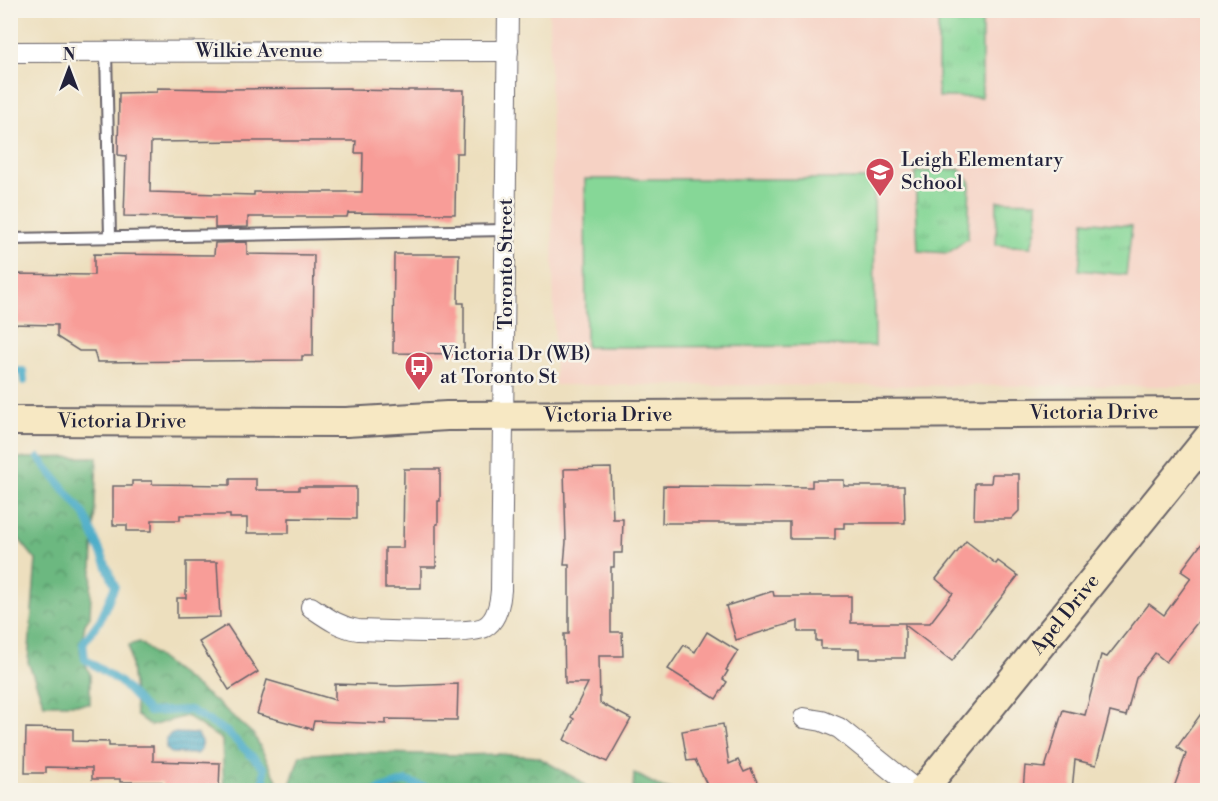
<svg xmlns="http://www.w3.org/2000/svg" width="1218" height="801" font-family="'Libre Bodoni',serif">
<defs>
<pattern id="forest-crowns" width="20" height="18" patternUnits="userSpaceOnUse" patternTransform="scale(1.5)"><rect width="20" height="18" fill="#6cb880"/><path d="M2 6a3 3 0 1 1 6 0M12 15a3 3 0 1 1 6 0" fill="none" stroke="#58956a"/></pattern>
<pattern id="park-tufts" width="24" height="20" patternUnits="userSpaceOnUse" patternTransform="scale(1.5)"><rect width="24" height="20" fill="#86d797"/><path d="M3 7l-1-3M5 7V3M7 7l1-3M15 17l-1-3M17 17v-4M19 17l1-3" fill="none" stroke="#73b883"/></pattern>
<pattern id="water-rules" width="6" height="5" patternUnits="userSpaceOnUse" patternTransform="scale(1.5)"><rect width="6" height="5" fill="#47aac7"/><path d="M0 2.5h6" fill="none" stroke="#3b8aa3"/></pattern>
</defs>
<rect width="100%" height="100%" fill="#f7f3e8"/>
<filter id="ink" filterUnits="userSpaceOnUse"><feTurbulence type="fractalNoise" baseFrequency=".0167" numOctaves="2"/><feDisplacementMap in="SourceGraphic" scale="12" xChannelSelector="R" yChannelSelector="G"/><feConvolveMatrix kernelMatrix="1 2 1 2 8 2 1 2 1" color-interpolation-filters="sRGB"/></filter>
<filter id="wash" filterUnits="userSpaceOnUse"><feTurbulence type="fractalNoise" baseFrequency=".008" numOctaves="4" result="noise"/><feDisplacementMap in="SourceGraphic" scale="24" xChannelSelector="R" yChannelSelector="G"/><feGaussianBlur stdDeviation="1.35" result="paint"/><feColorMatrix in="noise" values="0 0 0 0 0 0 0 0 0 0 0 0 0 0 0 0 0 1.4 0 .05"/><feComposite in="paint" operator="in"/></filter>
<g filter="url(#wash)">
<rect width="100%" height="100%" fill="#eddfbe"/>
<path fill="#f6d2c4" d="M 549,11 L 1207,11 L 1207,386 L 555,385 Z"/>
<g fill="url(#forest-crowns)" stroke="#476d5e" stroke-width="1.5">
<path d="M 97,457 L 90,617 L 85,624 L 80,652 L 90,674 L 90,704 L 44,704 L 28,662 L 36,560 L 11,529 L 11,458 Z"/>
<path d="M 139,642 L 220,705 L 254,735 L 282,790 L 224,790 L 222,740 L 186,716 L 151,726 L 136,715 L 129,645 Z"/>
<path d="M 339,752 L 460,755 L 499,754 L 538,757 L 580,781 L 590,790 L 284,790 L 289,788 L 300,755 Z"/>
<path d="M 634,773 L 658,786 L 673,790 L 633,790 Z"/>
</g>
<g fill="url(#park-tufts)" stroke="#547c69" stroke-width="1.5">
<rect x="938" y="14" width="44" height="83"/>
<path d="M 959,169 L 970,181 L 968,238 L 948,253 L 918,251 L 915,172 Z"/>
<path d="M 997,201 L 1037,202 L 1037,225 L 1031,247 L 996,245 Z"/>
<path d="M 1084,221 L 1132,226 L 1126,275 L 1079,270 Z"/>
</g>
<path fill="#86d797" stroke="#547c69" stroke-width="1.5" d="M 585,179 L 874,179 L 875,346 L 586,347 Z"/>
<path fill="url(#water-rules)" stroke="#346681" stroke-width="1.5" d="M 172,733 L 197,734 L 201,740 L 201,750 L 196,754 L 171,753 L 166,748 L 166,738 Z"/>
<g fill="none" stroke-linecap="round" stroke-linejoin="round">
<g stroke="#47aac7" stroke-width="8">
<path d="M 10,371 L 23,371 L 24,381"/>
<path d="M 39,458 L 85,515 L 115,586 L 100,620 L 83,643 L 85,659 L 120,682 L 149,712 L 190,710 L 227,732 L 264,768 L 264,790"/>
<path d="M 378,790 L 406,781 L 433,790"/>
</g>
</g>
<g id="blocks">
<g fill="#f89d98" fill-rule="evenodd">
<path d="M 157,88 L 223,89 L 350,88 L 350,90 L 408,91 L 408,90 L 464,90 L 463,153 L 456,153 L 455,214 L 348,213 L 347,217 L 248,217 L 248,227 L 215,228 L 215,218 L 124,216 L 126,156 L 118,155 L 119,93 L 157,92 ZM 251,141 L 356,141 L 355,153 L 363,153 L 362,192 L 254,192 L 254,195 L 150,192 L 151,142 Z"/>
<path d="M 247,242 L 247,254 L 314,255 L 313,356 L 302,356 L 302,360 L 97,362 L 94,351 L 79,351 L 57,337 L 57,325 L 10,324 L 10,274 L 94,275 L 94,254 L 214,255 L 215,243 Z"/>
<path d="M 394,254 L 459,254 L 458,303 L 464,303 L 464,354 L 393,353 Z"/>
<path d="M 611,468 L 613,519 L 623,519 L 622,553 L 614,553 L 614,567 L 611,567 L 611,632 L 622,632 L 623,656 L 599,656 L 600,703 L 631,719 L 607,762 L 564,740 L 574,719 L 571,717 L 588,683 L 565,683 L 564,634 L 569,634 L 569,565 L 564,565 L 566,542 L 564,469 Z"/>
<path d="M 404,469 L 440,469 L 440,501 L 438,501 L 438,524 L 436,524 L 436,567 L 421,567 L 421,588 L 385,588 L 385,548 L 403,548 Z"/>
<path d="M 992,474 L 1019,474 L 1019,511 L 1011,519 L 974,519 L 975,483 L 991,483 Z"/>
<path d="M 230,479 L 256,479 L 256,490 L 299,490 L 299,487 L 356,487 L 356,519 L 289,518 L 289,533 L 247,533 L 247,518 L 230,518 L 230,515 L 180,515 L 180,520 L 152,520 L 152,531 L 127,531 L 127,525 L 113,525 L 113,486 L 132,486 L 132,481 L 152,481 L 152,484 L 230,485 Z"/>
<path d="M 812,480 L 844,480 L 844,486 L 904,486 L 905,523 L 844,523 L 844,528 L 835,528 L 835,539 L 790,539 L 790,523 L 662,523 L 663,486 L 812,487 Z"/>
<path d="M 1208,535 L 1208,609 L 1166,662 L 1155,653 L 1136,678 L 1126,716 L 1110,712 L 1096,765 L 1075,760 L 1072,790 L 1023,790 L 1025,766 L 1045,768 L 1063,710 L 1085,715 L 1101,655 L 1107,657 L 1149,604 L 1164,615 L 1191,578 L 1181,571 Z"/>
<path d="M 966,541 L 996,564 L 998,561 L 1018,576 L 952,661 L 905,625 L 905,658 L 859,658 L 859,649 L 821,649 L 821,641 L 816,641 L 816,632 L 798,632 L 798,621 L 736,640 L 726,606 L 773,591 L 774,596 L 851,596 L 851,623 L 930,623 L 953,593 L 936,579 Z"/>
<path d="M 186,562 L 217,562 L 220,617 L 177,618 L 177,598 L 186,598 Z"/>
<path d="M 227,625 L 258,672 L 229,690 L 199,642 Z"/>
<path d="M 707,632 L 738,651 L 726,670 L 728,671 L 723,679 L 727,682 L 716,699 L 668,669 L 684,645 L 695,652 Z"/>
<path d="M 267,680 L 335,700 L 335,684 L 397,686 L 458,684 L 457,720 L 386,719 L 386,724 L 314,721 L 312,729 L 257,714 Z"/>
<path d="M 1208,704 L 1208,778 L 1204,790 L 1173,790 L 1186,754 L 1177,747 Z"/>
<path d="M 723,724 L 729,764 L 738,760 L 744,772 L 751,769 L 761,790 L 706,790 L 709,789 L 695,760 L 687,761 L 682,731 Z"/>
<path d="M 26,728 L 73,729 L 73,741 L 109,742 L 109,746 L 153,746 L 153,761 L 220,763 L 219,790 L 162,790 L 162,782 L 120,782 L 120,779 L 92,779 L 92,768 L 46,767 L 46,773 L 25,773 Z"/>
</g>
</g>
</g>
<g filter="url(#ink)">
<use href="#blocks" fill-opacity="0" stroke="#696469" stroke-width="1.5"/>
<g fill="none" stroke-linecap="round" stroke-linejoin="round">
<g stroke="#696469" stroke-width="14">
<g id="lane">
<path d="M 106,51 L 110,237"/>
<path d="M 10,239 L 506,230"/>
</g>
</g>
<g stroke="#696469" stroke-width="22">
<g id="street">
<path d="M 10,52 L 508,51"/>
<path d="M 311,607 C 327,618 339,627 358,630 C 381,630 469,636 485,627 C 497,620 500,603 501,590 L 508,10"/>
<path d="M 804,718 L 822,721 L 839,728 L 916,790"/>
</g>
</g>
<g stroke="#696469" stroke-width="32">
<g id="secondary">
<path id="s1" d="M 10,421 L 346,422 L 447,416 L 1208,412"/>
<path id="s2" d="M 923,790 L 1208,438"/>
</g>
</g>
<use href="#lane" stroke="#fff" stroke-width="10"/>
<use href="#street" stroke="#fff" stroke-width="20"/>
<use href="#secondary" stroke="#f7e8c3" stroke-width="28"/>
</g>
</g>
<defs>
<g id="school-pin" transform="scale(1.5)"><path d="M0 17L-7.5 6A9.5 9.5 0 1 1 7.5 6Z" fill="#d1495b" stroke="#f7f3e8"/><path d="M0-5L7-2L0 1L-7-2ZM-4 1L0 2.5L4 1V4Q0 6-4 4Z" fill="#fff"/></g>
<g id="bus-pin" transform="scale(1.5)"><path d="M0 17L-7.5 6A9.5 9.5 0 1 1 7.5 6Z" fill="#d1495b" stroke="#f7f3e8"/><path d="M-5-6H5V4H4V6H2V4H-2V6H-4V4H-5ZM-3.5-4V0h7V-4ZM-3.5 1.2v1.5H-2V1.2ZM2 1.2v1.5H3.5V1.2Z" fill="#fff"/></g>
</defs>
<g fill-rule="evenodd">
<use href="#school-pin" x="880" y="172"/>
<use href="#bus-pin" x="419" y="366"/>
</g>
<g text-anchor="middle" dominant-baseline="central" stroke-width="5" stroke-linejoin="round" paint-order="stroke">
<g font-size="20" fill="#22223b" stroke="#f7f3e8">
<text x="259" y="51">Wilkie Avenue</text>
<text transform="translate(506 264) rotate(-90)">Toronto Street</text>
<text stroke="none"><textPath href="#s1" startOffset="1084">Victoria Drive</textPath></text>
<text stroke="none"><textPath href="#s1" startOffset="598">Victoria Drive</textPath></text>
<text stroke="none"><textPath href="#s1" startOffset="112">Victoria Drive</textPath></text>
<text stroke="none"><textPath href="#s2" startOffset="226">Apel Drive</textPath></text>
</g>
<g font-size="20" fill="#22223b" stroke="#f7f3e8" text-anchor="start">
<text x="901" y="160">Leigh Elementary<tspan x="901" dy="23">School</tspan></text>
<text x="440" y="354">Victoria Dr (WB)<tspan x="440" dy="23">at Toronto St</tspan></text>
</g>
</g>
<rect width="1218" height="801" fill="none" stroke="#f7f3e8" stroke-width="36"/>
<g transform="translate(69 69)" stroke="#f7f3e8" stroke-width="4.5" paint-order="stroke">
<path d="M0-4.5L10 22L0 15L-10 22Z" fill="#22223b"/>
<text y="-9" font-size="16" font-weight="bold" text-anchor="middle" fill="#22223b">N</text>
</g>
</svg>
